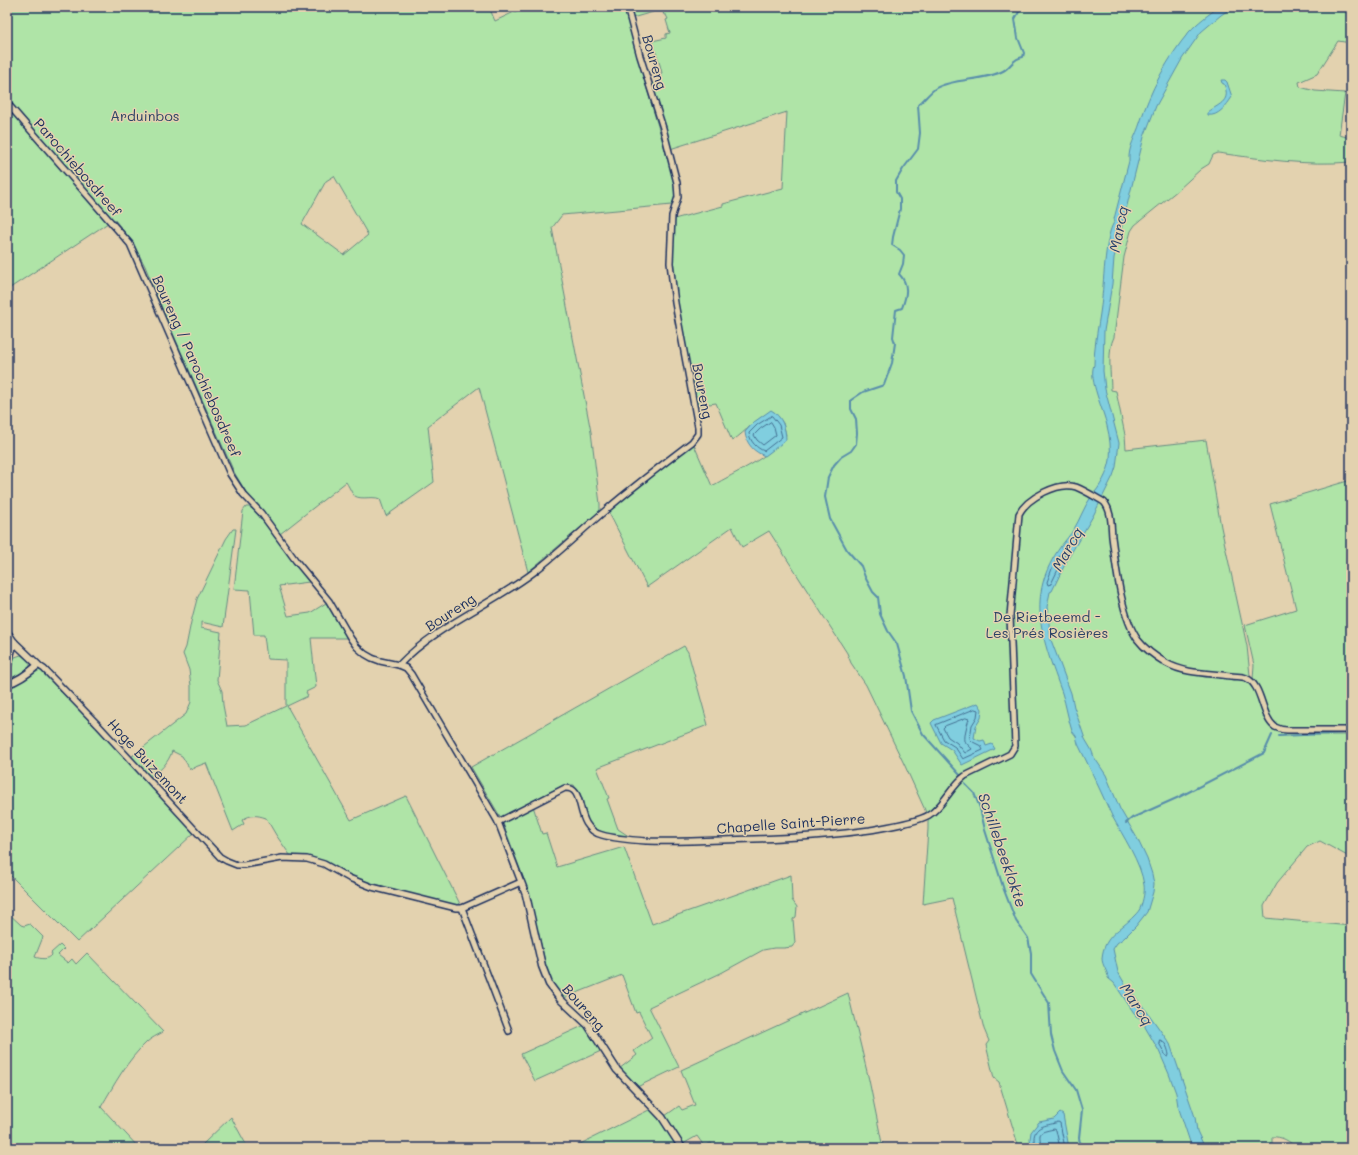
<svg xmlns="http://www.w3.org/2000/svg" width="1358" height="1155" font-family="Mali,sans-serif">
<rect width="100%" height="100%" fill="#e3d2af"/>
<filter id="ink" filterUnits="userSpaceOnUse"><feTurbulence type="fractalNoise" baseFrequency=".025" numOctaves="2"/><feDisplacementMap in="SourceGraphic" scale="8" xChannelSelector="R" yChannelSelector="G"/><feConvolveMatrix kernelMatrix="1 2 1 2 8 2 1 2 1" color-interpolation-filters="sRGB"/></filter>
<g filter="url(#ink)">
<g fill="#afe4a7" stroke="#658a82" fill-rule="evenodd">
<path d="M 10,7 L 489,7 L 495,21 L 525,7 L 625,7 L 634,45 L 673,177 L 675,197 L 672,205 L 562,215 L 552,228 L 591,432 L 600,504 L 600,511 L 528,572 L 479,387 L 428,426 L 434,482 L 386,516 L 380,499 C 372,495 357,502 352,493 C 350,489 348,485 346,482 L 280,534 L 263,511 L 247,494 L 234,472 L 164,313 L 145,266 L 132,241 L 114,219 L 7,290 L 7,9 ZM 334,176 L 368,235 L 344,255 L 302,224 L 326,181 Z"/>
<path d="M 629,7 L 654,7 L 652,8 L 653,12 L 632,18 Z"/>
<path d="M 661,7 L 1351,7 L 1351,43 L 1338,41 L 1317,74 L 1299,82 L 1300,87 L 1315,91 L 1345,93 L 1339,135 L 1351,138 L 1351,162 C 1306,166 1262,159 1218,153 L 1213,155 L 1209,164 L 1201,169 L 1178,190 L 1135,225 L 1131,231 L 1124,257 L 1114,337 C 1107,350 1111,376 1111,390 L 1116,391 L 1125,435 L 1126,449 L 1206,440 L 1221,527 L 1247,646 L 1251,685 L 1256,694 L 1271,725 L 1278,731 L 1313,731 L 1313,735 L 1351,735 L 1351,858 L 1320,841 L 1307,847 L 1277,883 L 1264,906 L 1265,918 L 1351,926 L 1351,1148 L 1296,1148 C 1290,1141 1281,1136 1272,1137 L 1272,1148 L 1019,1148 L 999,1082 L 994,1078 L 986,1045 L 989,1041 L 984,1029 L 952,898 L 923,904 L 928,829 L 928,820 L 925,810 L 905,766 L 866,685 L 851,663 L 847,653 L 769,531 L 742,547 L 732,527 L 647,587 L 608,511 L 692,445 L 694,445 L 712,486 C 737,471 769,459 786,435 L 783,423 L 774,412 C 756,417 747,431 732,441 L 716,403 L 696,406 C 685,345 669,282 674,219 L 723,206 L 723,204 L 783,188 L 787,112 L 670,149 L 650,84 L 662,80 L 660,74 L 662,73 C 660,62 655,52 652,41 L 666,38 L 666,34 L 670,33 L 666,20 L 668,19 L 666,15 L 664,15 Z"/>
<path d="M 1351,480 L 1351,728 L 1281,728 L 1273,722 L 1255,684 L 1253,679 L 1254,665 L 1245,625 L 1296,609 L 1270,504 Z"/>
<path d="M 246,507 L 249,507 L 256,511 L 309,582 L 279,586 L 288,616 L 310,613 L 326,603 L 347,638 L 311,638 L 316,687 L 306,692 L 308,696 L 287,706 L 351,820 L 406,796 L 460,904 L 453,905 L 371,883 L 356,878 L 320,860 L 290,855 L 276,835 L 266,818 C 257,815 251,814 242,820 L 244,824 L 233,831 L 206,763 L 190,769 L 182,756 L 172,751 C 169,762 159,773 149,777 L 131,757 L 186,714 L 191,702 L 191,686 L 189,670 L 183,654 L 186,647 L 191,622 L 197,599 L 226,539 L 233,529 L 236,529 L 223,627 L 201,622 L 201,628 L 221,632 L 217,680 L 222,691 L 223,705 L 227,726 L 246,725 L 286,706 L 286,660 L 267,659 L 264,635 L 254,635 L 250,590 L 234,589 L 243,511 Z"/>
<path d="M 684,646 L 688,652 L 708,725 L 597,768 L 609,798 L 607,799 L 618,829 L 627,835 L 626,837 C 600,832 590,833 582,805 C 580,797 578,791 574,785 L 563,785 L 523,806 L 525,810 L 533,806 L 542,834 L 546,833 L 557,867 L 624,847 L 652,924 L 791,875 L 792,900 L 797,907 L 796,917 L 793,919 L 795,943 L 792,947 L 784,948 L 774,948 L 763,950 L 721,973 L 649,1007 L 679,1067 L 637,1087 L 619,1069 L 637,1055 L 634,1051 L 652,1038 L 639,1012 L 636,1013 L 622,975 L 564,998 L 560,994 L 551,982 L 548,974 L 532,907 L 523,877 L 501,818 L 471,767 Z"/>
<path d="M 21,655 L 30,662 L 30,667 L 13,679 L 11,679 L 9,674 L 15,657 Z"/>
<path d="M 40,670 L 139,772 L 194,833 L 77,942 L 7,872 L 7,689 Z"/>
<path d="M 8,913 L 21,925 L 24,926 L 30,924 L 43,937 L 35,957 C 41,959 48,960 52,955 L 51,953 L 60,945 L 64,949 L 58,955 L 68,963 L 72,959 L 76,964 L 87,953 L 163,1032 C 158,1035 151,1038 147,1042 C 127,1060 114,1085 101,1107 L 139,1148 L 7,1148 L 7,914 Z"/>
<path d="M 848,993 L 869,1080 L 883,1148 L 742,1148 C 736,1146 730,1143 724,1146 C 720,1147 719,1148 714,1148 L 711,1143 L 704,1146 L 697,1136 L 683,1144 L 665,1116 L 679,1106 L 682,1110 L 695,1105 L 681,1070 Z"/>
<path d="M 585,1025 L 601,1051 L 535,1081 L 521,1054 Z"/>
<path d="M 651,1109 L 660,1119 L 677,1147 L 675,1148 L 575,1148 L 574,1147 Z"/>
<path d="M 231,1117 L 248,1148 L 200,1148 L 203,1144 Z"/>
</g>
<g fill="#80cedf" stroke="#588eab">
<path d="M 1219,7 L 1233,7 L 1221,15 L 1201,32 L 1182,59 L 1156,106 L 1144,137 L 1114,258 L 1112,284 L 1104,331 L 1103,371 L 1105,389 L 1119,443 L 1116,467 L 1113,476 L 1093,516 L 1067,560 L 1052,591 L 1050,592 L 1047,607 L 1051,640 L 1071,693 L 1074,707 L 1085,739 L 1091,749 L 1094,757 L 1106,775 L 1120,809 L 1137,838 L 1147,859 L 1152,874 L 1154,884 L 1153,892 L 1147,912 L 1136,926 L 1124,938 L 1117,943 L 1113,949 L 1118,972 L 1125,984 L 1148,1013 L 1170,1044 L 1195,1117 L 1197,1131 L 1205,1148 L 1192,1148 L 1178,1106 L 1176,1093 L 1169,1074 L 1159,1051 L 1145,1027 L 1145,1021 L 1136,1016 L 1114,983 L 1108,978 C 1108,971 1102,966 1102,958 C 1104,935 1121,930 1134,916 C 1137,913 1140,910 1141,906 C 1143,900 1145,892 1144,885 C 1141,863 1123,836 1112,816 C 1101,792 1090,768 1078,744 L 1076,736 L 1072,731 C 1068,719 1066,705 1062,693 C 1043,640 1024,597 1061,546 C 1065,541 1070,535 1074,529 C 1080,519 1084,507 1091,497 C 1100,487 1108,473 1110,460 C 1111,449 1110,437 1107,426 C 1104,411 1088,379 1094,365 C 1094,342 1100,320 1102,297 C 1104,280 1105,233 1115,221 L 1114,219 L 1129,161 C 1128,147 1136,136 1140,123 C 1149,93 1168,57 1189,32 C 1197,23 1209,14 1219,7 Z"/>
<path d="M 1221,80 L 1225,80 L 1227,82 L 1232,97 C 1227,105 1218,117 1208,115 L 1208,112 C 1221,103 1231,101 1224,84 L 1222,83 Z"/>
<path d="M 771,410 C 782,416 786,429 786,440 L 765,456 C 754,452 746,444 745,432 L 754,422 Z"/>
<path d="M 978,703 L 982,709 L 981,718 L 976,726 L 974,738 L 980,741 L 984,740 L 986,746 L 992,744 L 995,749 L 962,765 L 952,750 L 941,743 L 931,723 L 934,720 Z"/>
<path d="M 1060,1113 L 1063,1115 L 1069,1148 L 1032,1148 L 1030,1139 L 1031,1132 L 1039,1122 L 1054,1119 Z"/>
</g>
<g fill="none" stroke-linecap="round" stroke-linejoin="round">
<g stroke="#436f92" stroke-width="1">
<path d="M 772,416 L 779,425 L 782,437 L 764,451 C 757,448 750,442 749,433 L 757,425 Z"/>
<path d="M 771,422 L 774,427 L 776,435 L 763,445 L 757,440 L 754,435 L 760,429 Z"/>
<path d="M 1065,548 L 1067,549 L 1067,551 L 1051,584 L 1048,585 L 1047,582 L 1053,566 Z"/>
<path d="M 975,709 L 978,710 L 977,717 L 972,725 L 970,739 L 973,742 L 981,746 L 983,750 L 963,759 L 955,747 L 944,740 L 936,725 Z"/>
<path d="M 966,718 L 969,719 C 967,725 964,735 965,741 C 966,744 970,746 972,749 L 965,753 L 957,743 L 948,737 L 943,728 L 945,726 Z"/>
<path d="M 1160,1040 C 1166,1042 1168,1049 1169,1055 L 1168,1057 L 1166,1056 L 1159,1043 Z"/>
<path d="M 1036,1148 C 1036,1144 1034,1142 1034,1139 C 1034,1124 1049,1126 1058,1122 L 1060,1123 L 1065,1148"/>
<path d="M 1041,1148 C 1040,1132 1036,1133 1054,1129 L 1056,1130 L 1060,1148"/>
</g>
<g stroke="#588eab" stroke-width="2">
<path d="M 1279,736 L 1351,733"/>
<path d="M 960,775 L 923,734 L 911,711 L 906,676 L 897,644 L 888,631 L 880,614 L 878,597 L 873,592 L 865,577 L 861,566 L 847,550 L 830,519 L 825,497 L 828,477 L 834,465 L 841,457 L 851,451 L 856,444 L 857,433 L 856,419 L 851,409 L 851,400 L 863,392 L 884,385 L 892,363 L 895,343 L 893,337 L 896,310 L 902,308 C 907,295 909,284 899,274 L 903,264 L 904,255 L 900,250 L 892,245 L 893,237 L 900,209 L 900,199 L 896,192 L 896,181 L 903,169 L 918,149 L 920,133 L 918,105 C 924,100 930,92 936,88 C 953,78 984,81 1003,71 C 1011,67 1013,58 1023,57 L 1024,53 L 1018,38 L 1015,19 L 1020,10 L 1024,9 L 1026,7"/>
<path d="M 965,784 L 974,793 L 980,808 L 985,830 L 1004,890 L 1016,921 L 1028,938 L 1031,953 L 1031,974 L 1049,1003 L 1051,1035 L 1055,1051 L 1063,1071 L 1076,1090 L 1082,1110 L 1079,1138 L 1081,1148"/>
<path d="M 1126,823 L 1132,818 L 1179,797 L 1264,753 L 1272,735"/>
</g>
<g stroke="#1b2f5e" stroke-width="8">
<g id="minor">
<path d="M 7,103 L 130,244 L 230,474 L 243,494 L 261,513 L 296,561 L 329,601 L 351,639 L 357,647 L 365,654 L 372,658 L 380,661 L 399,665 L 406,668 L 411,674 L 498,822 L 521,882 L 462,908 L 456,908 L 372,887 L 349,878 L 324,864 L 307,859 L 282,858 L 244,865 L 237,865 L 227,861 L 220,857 L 99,726 L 44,669 L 38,665"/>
<path d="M 399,665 C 437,625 491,605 534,572 C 559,553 582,530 606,510 C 634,486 663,464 692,442 L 698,434 L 698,427 L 675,303 L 670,263 L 672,216 L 678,197 L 677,183 L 663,128 L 640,56 L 627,7"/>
<path d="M 498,822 L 565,788 C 588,787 572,827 602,835 C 616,839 632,840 647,841 C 672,842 697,841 723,840 C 772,839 821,837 870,830 C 886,827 915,823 929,815 C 943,807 951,786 965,776 L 1010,754 L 1015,746 L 1010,616 L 1019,514 C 1027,498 1059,481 1076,487 C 1086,491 1095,497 1104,502 C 1112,511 1111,526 1112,537 C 1116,566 1121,617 1138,640 C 1145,649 1156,657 1166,663 C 1185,674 1210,673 1231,676 C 1236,677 1242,676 1246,678 C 1263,685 1261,717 1275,727 C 1279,729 1283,730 1287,730 L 1351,730"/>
<path d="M 462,908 L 509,1031"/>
</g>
</g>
<g stroke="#1b2f5e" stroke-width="9">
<g id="tertiary">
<path d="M 7,632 L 14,642 L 38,665 C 30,672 18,681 7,684"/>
<path d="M 7,667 L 14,642"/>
<path d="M 521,882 L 526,895 L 542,966 L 549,984 L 560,999 L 588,1025 L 617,1070 L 662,1117 L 682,1148"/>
</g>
</g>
<use href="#minor" stroke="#e3d2af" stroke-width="5"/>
<use href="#tertiary" stroke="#e3d2af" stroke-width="6"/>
</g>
</g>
<g text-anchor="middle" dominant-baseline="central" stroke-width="3" stroke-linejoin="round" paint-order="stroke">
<g font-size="14" fill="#1b2f5e" stroke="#e3d2af">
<text transform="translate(655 62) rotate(74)">Boureng</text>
<text transform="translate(78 167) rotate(49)">Parochiebosdreef</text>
<text transform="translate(197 366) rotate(66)">Boureng / Parochiebosdreef</text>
<text transform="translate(703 391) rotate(79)">Boureng</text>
<text transform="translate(450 612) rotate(-33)">Boureng</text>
<text transform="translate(148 761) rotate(47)">Hoge Buizemont</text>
<text transform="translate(791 823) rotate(-4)">Chapelle Saint-Pierre</text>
<text transform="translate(584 1007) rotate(49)">Boureng</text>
</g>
<g font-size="14" fill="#2a4165" stroke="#e3d2af">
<text x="145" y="115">Arduinbos</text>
<text x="1047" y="616">De Rietbeemd -<tspan x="1047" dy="16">Les Prés Rosières</tspan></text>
</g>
<g font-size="15" font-style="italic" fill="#253f6b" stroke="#e3d2af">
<text transform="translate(1118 229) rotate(-79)">Marcq</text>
<text transform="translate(1067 549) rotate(-61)">Marcq</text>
<text transform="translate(1003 850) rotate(71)">Schillebeeklokte</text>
<text transform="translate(1137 1004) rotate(57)">Marcq</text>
</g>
</g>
<rect width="1358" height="1155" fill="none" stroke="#e3d2af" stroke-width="24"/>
<rect x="12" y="12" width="1334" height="1131" fill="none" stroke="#1b2f5e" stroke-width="1.5" filter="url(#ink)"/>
</svg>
